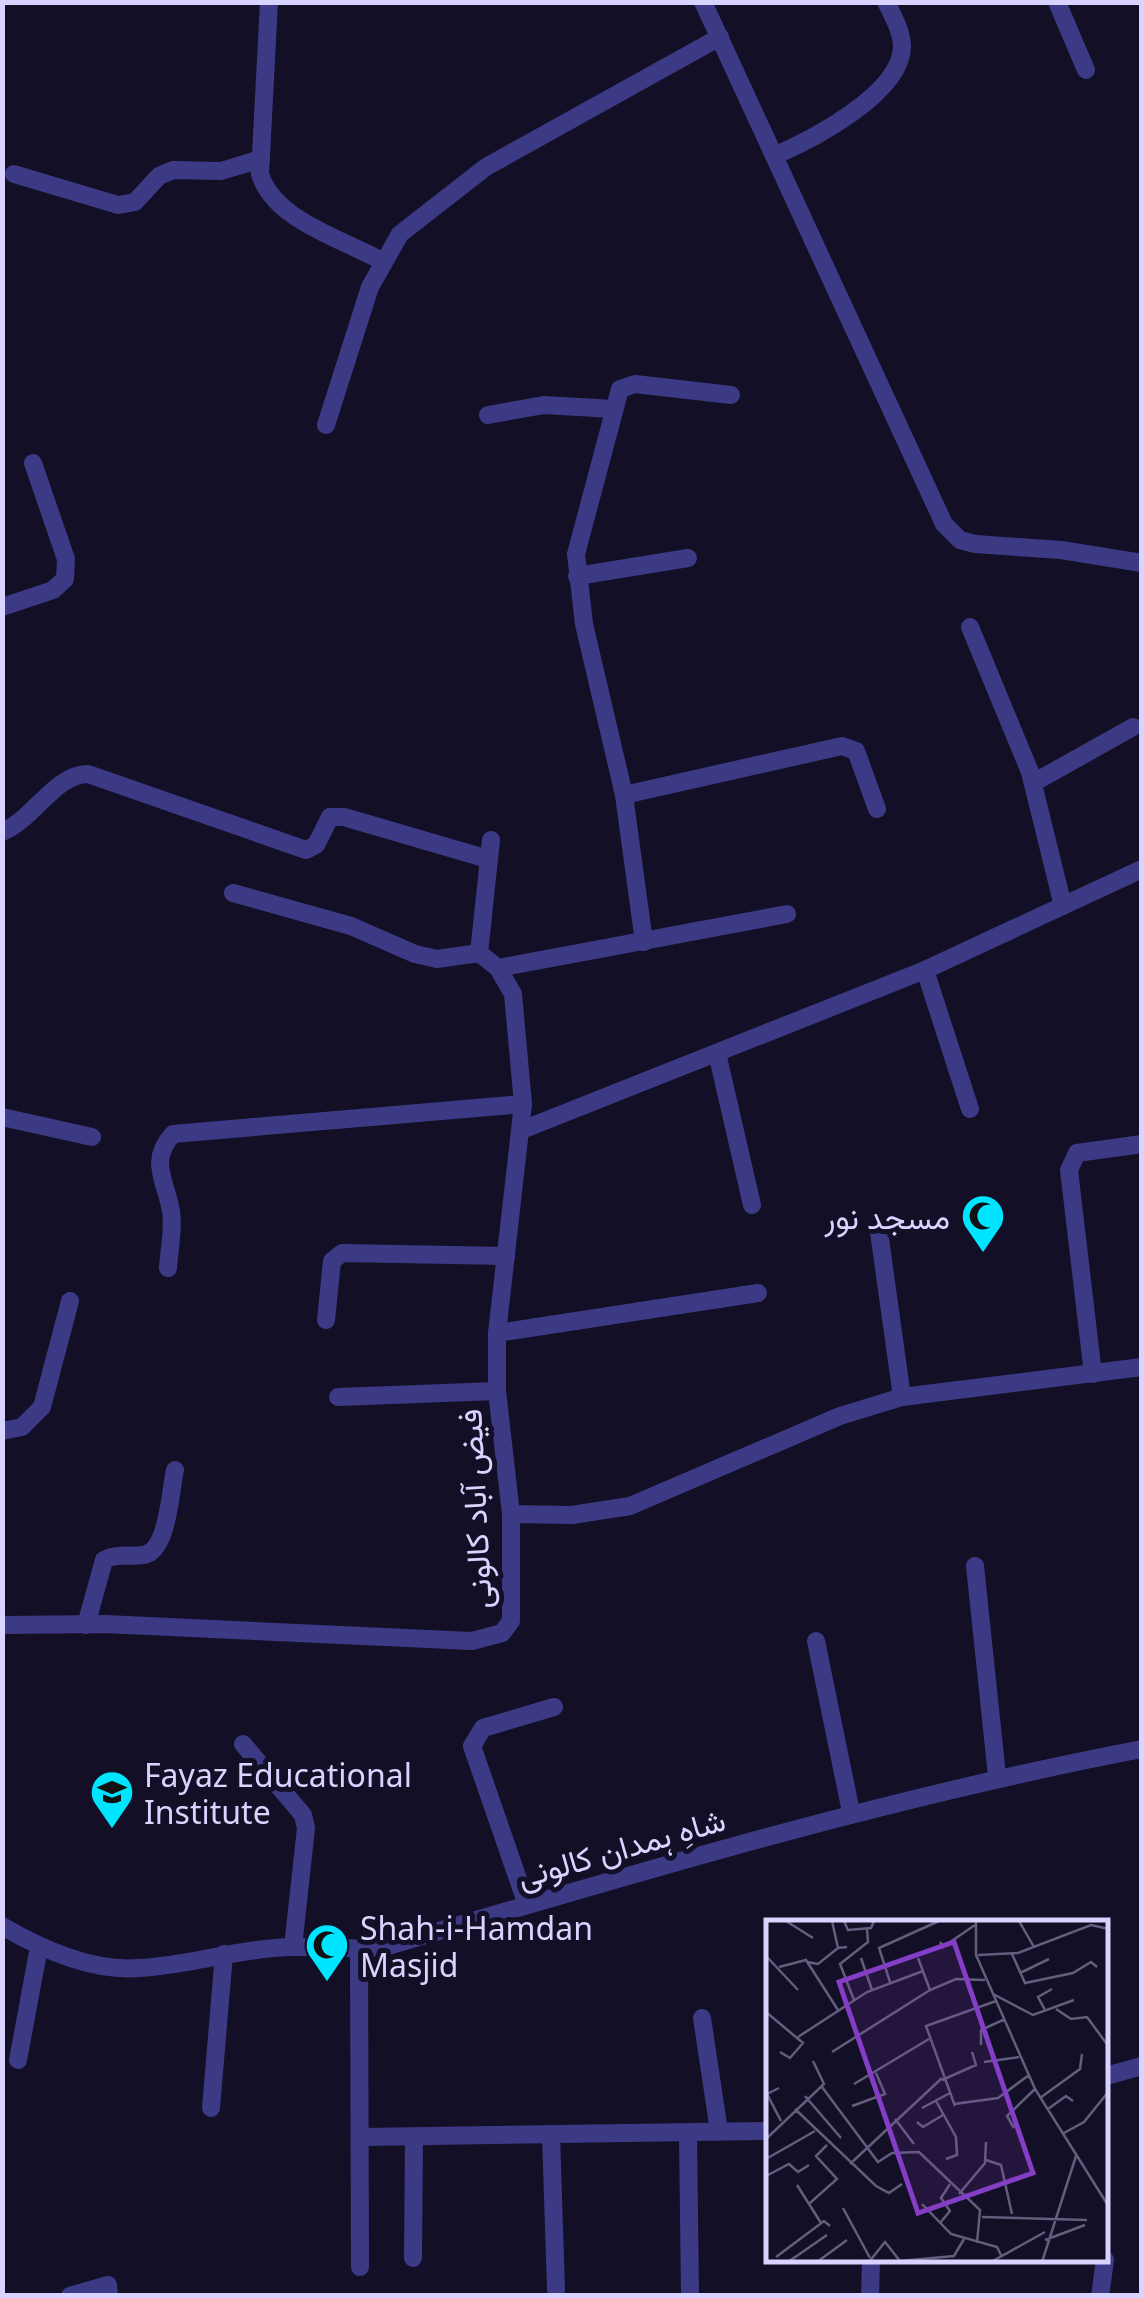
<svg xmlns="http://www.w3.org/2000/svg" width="1144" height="2298" font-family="'Noto Sans',Vazirmatn,sans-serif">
<rect width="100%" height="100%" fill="#130f26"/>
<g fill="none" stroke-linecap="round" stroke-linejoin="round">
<g stroke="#3d3a85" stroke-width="18">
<path d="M 269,2 L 260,174 C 274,220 342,239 382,261"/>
<path d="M 703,2 L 944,524 L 960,540 L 975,544 L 1061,550 L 1142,563"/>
<path d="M 1057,2 L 1086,70"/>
<path d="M 774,156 C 811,140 901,94 902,47 C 902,32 893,16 886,2"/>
<path d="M 14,174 L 118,205 L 135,202 L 159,176 L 173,170 L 221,171 L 261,159"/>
<path d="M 488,415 L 544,405 L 613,409"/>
<path d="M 326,425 L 370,287 L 400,234 L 486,167 L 720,37"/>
<path d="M 577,576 L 688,558"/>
<path d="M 2,607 L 53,590 L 65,579 L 66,559 L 33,463"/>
<path d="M 970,627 L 1030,772 L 1063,906"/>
<path d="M 1033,783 L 1133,727"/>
<path d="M 624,795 L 842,746 L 856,751 L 877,809"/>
<path d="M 2,832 C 33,820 55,774 88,774 L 306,850 L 316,845 L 330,817 L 344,817 L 488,859"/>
<path d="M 233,893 L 351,926 L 415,954 L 437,959 L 479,953"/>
<path d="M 644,942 L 624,795 L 584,624 L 576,554 L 620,389 L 635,384 L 731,395"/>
<path d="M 479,953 L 491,840"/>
<path d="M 498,968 L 787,914"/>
<path d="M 925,970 L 970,1109"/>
<path d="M 717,1053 L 752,1205"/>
<path d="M 2,1117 L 92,1137"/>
<path d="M 522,1130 L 925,970 L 1142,869"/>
<path d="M 879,1232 L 902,1397"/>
<path d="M 168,1268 C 169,1250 174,1228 171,1211 C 166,1181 148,1161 173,1134 L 523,1104"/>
<path d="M 326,1320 L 332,1261 L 342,1253 L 506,1256"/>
<path d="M 497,1333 L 758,1293"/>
<path d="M 1093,1374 L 1069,1170 L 1077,1153 L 1142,1144"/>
<path d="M 338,1397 L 497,1391"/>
<path d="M 2,1431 L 22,1427 L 42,1407 L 70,1301"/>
<path d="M 511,1514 L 572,1515 L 630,1506 L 840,1416 L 902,1397 L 1142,1367"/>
<path d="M 975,1566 L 997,1776"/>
<path d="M 2,1625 L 105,1624 L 472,1641 L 502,1633 L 511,1621 L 511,1514 L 497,1391 L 497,1333 L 523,1104 L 513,994 L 498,968 L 479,953"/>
<path d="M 86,1625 L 104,1560 C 116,1553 129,1557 143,1555 C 168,1552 170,1492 175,1470"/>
<path d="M 816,1641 L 851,1812"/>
<path d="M 243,1744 L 303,1815 L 306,1828 L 293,1947"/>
<path d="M 527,1905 L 472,1746 L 483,1728 L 554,1707"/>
<path d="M 2,1926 C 43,1950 92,1972 140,1968 C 191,1965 241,1948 293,1947 C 324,1946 354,1951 385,1947 C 636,1873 885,1798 1142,1749"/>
<path d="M 359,1951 L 360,2267"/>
<path d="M 702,2018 L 719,2131"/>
<path d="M 18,2060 L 39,1947"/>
<path d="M 1106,2076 L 1142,2066"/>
<path d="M 211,2108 L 224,1954"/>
<path d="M 551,2134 L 556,2290"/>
<path d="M 688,2134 L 690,2296"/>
<path d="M 363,2137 L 769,2131"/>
<path d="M 413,2258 L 414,2138"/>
<path d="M 70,2296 L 108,2285 L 109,2296"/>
<path d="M 870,2296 L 871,2260"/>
<path d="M 1100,2296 L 1105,2260"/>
</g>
</g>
<defs>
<g id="mosque-pin" transform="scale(2.25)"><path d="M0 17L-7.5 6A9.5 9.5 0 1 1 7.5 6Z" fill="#00e5ff" stroke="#130f26"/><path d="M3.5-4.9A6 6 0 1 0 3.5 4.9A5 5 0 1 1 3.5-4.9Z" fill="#111"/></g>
<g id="school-pin" transform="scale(2.25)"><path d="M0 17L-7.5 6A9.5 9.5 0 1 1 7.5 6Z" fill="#00e5ff" stroke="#130f26"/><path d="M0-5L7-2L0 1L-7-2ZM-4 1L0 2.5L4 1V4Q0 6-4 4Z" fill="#111"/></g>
</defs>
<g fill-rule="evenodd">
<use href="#mosque-pin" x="983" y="1216"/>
<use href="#school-pin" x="112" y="1792"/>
<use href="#mosque-pin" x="327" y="1945"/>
</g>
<g text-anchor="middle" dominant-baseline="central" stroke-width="10" stroke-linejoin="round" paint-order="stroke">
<g font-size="32" fill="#d9d4ff" stroke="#130f26" text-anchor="start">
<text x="950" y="1216" text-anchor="end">مسجد نور</text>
<text x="144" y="1774">Fayaz Educational<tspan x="144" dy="37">Institute</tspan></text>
<text x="360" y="1927">Shah-i-Hamdan<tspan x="360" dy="37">Masjid</tspan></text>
</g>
<g font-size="32" fill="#d9d4ff" stroke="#130f26">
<text transform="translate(474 1509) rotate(-93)">فیض آباد کالونی</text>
<text transform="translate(621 1847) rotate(-16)">شاہِ ہمدان کالونی</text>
</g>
</g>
<g transform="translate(766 1920)">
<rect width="342" height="342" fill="#130f26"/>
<path fill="none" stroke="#625e7d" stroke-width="2.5" d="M 20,1 L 47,18M 66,1 L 72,28 L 81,27M 78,1 L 82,10 L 105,8 L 108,1M 210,1 L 210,35 L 269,169 L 343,287M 253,1 L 268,27M 174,22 L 177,27 L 209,5M 246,34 L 259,63 L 307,53 L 325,42 L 331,47M 212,35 L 252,33 L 325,5 L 343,9M 1,37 L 32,70M 95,38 L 106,70M 152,38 L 164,70M 41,42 L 52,44 L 72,28M 13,47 L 40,40 L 72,90M 254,53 L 283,39M 124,62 L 113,28 L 173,1M 227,74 L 267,95 L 308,80M 88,80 L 74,44 L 102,22 L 101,9M 290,89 L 305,99 L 321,97 L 343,127M 279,90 L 272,77 L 286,69M 0,92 L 37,123 L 24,138 L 14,132M 32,117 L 101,72 L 157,51M 215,125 L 215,110 L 239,99M 66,132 L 164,70 L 190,59 L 219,60M 218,142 L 253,137M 176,160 L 210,145 L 206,132M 88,164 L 163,119M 56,167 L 112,242 L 126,233 L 153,232 L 214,290 L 211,323M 13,168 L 1,174 L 15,201M 39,176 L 75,218M 274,178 L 314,149 L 316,134M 170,181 L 190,217 L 191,235 L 180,239M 188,184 L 232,178 L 263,155M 86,186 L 119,174 L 110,153M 189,186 L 160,106 L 230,81M 156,188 L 184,173M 29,189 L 110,266 L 123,273 L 136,264M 282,189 L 300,176 L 307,181M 129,199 L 148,224M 151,202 L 157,207 L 177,195M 248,208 L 241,196 L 269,169M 298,213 L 318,202 L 343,171M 0,219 L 58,164 L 47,141M 0,239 L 49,211M 220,240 L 235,245 L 246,294M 84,244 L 176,158M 0,256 L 23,244 L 32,252 L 43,245M 31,265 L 55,303M 193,274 L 219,243 L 220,222M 44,283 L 71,259 L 50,236 L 61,225M 156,284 L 185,314 L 231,327 L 235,335M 77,288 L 104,338M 216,297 L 321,300M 174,303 L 184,291 L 175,278 L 184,264M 279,320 L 319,305M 10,337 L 58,301 L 64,306M 22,342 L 61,315M 51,342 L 81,320M 103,342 L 119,322 L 134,341 L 188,336 L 198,319M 225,342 L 279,312M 276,342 L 310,236"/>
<path fill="#843dc5" fill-opacity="0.15" stroke="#843dc5" stroke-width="5" d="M 188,22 L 267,253 L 152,293 L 73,62 Z"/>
<rect width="342" height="342" fill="none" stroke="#d9d4ff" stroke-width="5"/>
</g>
<rect width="1144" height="2298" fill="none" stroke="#d9d4ff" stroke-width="10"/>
</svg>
